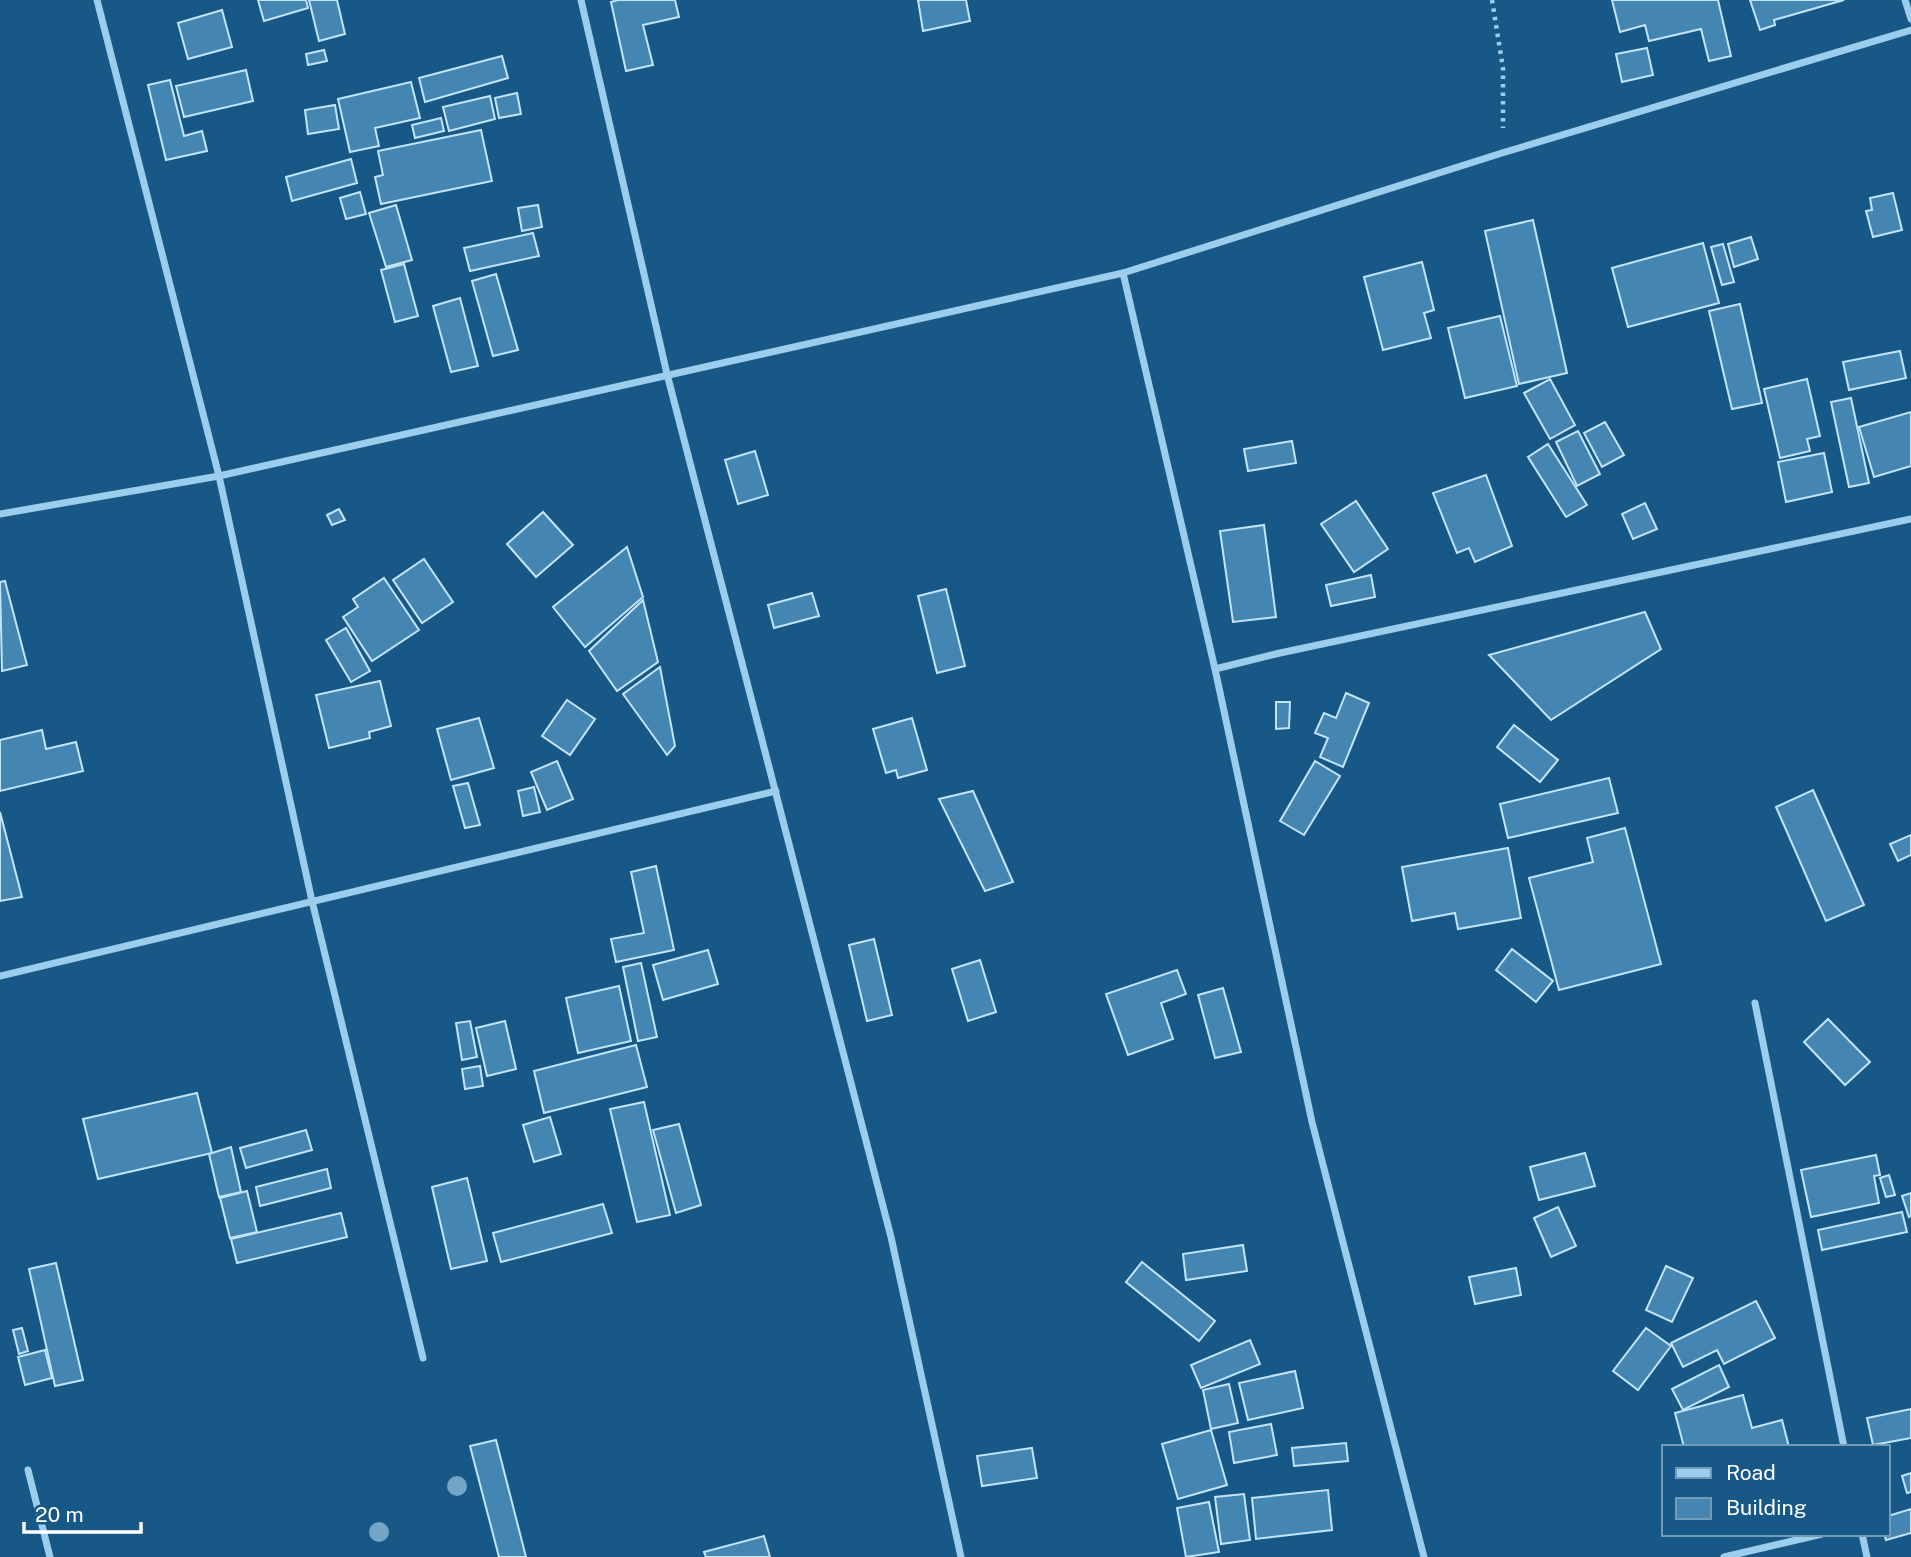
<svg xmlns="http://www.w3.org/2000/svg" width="1911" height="1557" font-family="'Public Sans',sans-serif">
<rect width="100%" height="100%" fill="#175886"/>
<g fill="#4485b2" stroke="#c2e4fa" stroke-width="2">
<path d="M 258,0 L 306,0 L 308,8 L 264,21 Z"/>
<path d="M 309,0 L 337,0 L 345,34 L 319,41 Z"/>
<path d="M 618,0 L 675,0 L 679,17 L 643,25 L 653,65 L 626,71 L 611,2 Z"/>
<path d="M 918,0 L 966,0 L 970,21 L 923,31 Z"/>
<path d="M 1612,0 L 1718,0 L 1731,56 L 1709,61 L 1701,29 L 1649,41 L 1645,25 L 1620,32 Z"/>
<path d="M 1750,0 L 1844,0 L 1774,20 L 1775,25 L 1760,30 Z"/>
<path d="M 222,10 L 232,47 L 188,59 L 178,23 Z"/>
<path d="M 1647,48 L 1653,75 L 1622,82 L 1616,54 Z"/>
<path d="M 324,50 L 327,61 L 308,65 L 306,54 Z"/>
<path d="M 502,56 L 508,78 L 425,102 L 419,78 Z"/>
<path d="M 246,70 L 253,101 L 184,117 L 176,86 Z"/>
<path d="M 170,80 L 184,136 L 202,131 L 207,151 L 166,160 L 148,85 Z"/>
<path d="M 411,82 L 420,118 L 375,128 L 379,146 L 350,152 L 338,99 Z"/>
<path d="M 517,93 L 521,114 L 499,118 L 495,98 Z"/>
<path d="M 490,96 L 495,119 L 449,131 L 443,107 Z"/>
<path d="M 335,105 L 339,129 L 308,134 L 305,110 Z"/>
<path d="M 441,118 L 444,131 L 415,138 L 412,125 Z"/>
<path d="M 481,130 L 492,181 L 381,204 L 375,177 L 383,175 L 378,151 Z"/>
<path d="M 351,159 L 357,183 L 292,201 L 286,177 Z"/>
<path d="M 360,192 L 366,214 L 346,219 L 340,198 Z"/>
<path d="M 1893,193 L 1902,230 L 1873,237 L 1866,211 L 1872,210 L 1870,198 Z"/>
<path d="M 396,205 L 412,260 L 386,267 L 369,213 Z"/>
<path d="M 538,205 L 542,227 L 522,231 L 518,208 Z"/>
<path d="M 1533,220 L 1567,373 L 1519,384 L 1485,231 Z"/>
<path d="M 533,233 L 539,256 L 470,271 L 464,248 Z"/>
<path d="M 1751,237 L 1758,259 L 1734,267 L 1728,244 Z"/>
<path d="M 1703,243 L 1719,303 L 1628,327 L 1612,268 Z"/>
<path d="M 1723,244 L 1734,282 L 1722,285 L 1711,247 Z"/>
<path d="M 1422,262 L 1434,310 L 1424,313 L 1431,338 L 1383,350 L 1364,277 Z"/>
<path d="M 404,264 L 418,316 L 395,322 L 381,270 Z"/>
<path d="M 496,274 L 518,350 L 493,356 L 472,281 Z"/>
<path d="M 460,298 L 478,366 L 451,372 L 433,306 Z"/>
<path d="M 1740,304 L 1762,403 L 1732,409 L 1709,311 Z"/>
<path d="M 1500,316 L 1517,386 L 1465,398 L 1448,328 Z"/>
<path d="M 1900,351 L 1906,378 L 1849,390 L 1843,362 Z"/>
<path d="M 1550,379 L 1575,425 L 1550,439 L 1524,393 Z"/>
<path d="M 1807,379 L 1820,436 L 1807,439 L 1810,451 L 1780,458 L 1764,389 Z"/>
<path d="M 1851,398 L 1869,483 L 1849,487 L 1831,402 Z"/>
<path d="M 1911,412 L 1911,466 L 1874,477 L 1859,427 Z"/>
<path d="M 1605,422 L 1624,455 L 1602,467 L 1584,433 Z"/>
<path d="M 1578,431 L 1600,474 L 1577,486 L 1556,442 Z"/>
<path d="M 1292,441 L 1296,463 L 1248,471 L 1244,449 Z"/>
<path d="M 1548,444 L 1587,505 L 1566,517 L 1528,457 Z"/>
<path d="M 755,451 L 768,495 L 738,504 L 725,460 Z"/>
<path d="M 1824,453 L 1832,492 L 1786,502 L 1778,462 Z"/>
<path d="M 1486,475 L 1512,546 L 1475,562 L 1469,548 L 1457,553 L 1433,493 Z"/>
<path d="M 1356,501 L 1388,549 L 1354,572 L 1321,524 Z"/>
<path d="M 1645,503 L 1657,529 L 1633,539 L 1622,514 Z"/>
<path d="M 339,509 L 345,520 L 332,525 L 327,515 Z"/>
<path d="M 543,512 L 573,545 L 536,577 L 507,544 Z"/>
<path d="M 1264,525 L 1276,617 L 1233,622 L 1220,531 Z"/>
<path d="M 627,547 L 643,597 L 585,647 L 553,607 Z"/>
<path d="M 424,559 L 453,602 L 422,623 L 393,580 Z"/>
<path d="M 1371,575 L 1375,597 L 1331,606 L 1326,585 Z"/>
<path d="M 384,578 L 419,630 L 372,661 L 343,617 L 358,607 L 353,599 Z"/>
<path d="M 5,581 L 27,665 L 2,671 L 0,582 Z"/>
<path d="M 946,589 L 965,666 L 937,673 L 918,596 Z"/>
<path d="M 812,593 L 819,616 L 774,628 L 768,605 Z"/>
<path d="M 643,600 L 658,662 L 617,691 L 589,651 Z"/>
<path d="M 1645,612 L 1661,649 L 1551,720 L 1489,655 Z"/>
<path d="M 346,628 L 370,671 L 351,682 L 326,640 Z"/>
<path d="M 660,667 L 675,746 L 667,755 L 623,694 Z"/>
<path d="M 380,681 L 391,726 L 369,732 L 370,738 L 329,748 L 316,695 Z"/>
<path d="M 1346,693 L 1369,703 L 1343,767 L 1320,757 L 1328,738 L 1315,733 L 1324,713 L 1336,718 Z"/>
<path d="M 567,700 L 595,719 L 570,755 L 542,736 Z"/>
<path d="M 1276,702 L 1290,702 L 1289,728 L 1276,729 Z"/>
<path d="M 479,718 L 494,768 L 451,780 L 437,729 Z"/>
<path d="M 912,718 L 927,770 L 898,778 L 896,770 L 886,773 L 873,729 Z"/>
<path d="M 1514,725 L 1558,760 L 1540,782 L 1497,747 Z"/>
<path d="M 42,730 L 46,749 L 76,742 L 83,771 L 0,791 L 0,740 Z"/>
<path d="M 557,761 L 573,799 L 547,810 L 531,772 Z"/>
<path d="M 1315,761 L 1340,776 L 1304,835 L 1280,821 Z"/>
<path d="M 1609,778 L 1618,813 L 1508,838 L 1500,804 Z"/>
<path d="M 468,783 L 480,825 L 465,828 L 453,786 Z"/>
<path d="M 534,787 L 540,812 L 523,816 L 518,791 Z"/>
<path d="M 1813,790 L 1864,905 L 1826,921 L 1776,807 Z"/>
<path d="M 973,791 L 1013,882 L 985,891 L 939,799 Z"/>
<path d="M 0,812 L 22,897 L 0,901 Z"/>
<path d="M 1625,828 L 1661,964 L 1559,990 L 1529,878 L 1593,862 L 1587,838 Z"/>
<path d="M 1911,835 L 1911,855 L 1898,861 L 1890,844 Z"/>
<path d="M 1508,848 L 1521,918 L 1458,929 L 1455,913 L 1412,921 L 1402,867 Z"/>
<path d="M 656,866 L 674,950 L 616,962 L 611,939 L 644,933 L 631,872 Z"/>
<path d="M 874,939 L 892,1015 L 867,1021 L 849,945 Z"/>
<path d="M 1512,949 L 1553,981 L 1536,1002 L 1496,970 Z"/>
<path d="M 708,950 L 718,984 L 663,1000 L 653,965 Z"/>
<path d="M 980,960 L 996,1012 L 968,1021 L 952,969 Z"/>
<path d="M 641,963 L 657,1037 L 638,1041 L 623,967 Z"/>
<path d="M 1177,970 L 1186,994 L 1161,1003 L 1173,1039 L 1128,1055 L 1106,994 Z"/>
<path d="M 619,986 L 631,1041 L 578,1053 L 566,998 Z"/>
<path d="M 1223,988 L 1241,1052 L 1215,1058 L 1198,995 Z"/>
<path d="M 1828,1019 L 1870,1062 L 1845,1085 L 1804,1042 Z"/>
<path d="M 470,1021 L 477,1057 L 462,1060 L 456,1023 Z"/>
<path d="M 505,1021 L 516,1069 L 487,1076 L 476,1028 Z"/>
<path d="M 636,1045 L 647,1087 L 544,1113 L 534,1071 Z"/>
<path d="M 480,1066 L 483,1086 L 465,1089 L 462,1069 Z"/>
<path d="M 197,1093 L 212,1153 L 98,1179 L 83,1119 Z"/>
<path d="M 644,1102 L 670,1215 L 637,1222 L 610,1109 Z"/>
<path d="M 550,1117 L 561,1154 L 534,1162 L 523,1125 Z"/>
<path d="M 679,1124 L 701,1205 L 676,1213 L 653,1130 Z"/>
<path d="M 306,1130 L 312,1150 L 246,1168 L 240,1148 Z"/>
<path d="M 231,1147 L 241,1192 L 219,1197 L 209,1154 Z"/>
<path d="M 1585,1153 L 1595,1186 L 1539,1200 L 1530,1167 Z"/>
<path d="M 1876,1155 L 1880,1175 L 1874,1176 L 1879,1203 L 1811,1217 L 1801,1170 Z"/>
<path d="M 327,1169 L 331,1188 L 260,1206 L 256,1187 Z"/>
<path d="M 1889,1175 L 1895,1195 L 1886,1197 L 1880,1178 Z"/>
<path d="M 467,1178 L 487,1261 L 451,1269 L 432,1187 Z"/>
<path d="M 247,1191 L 257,1232 L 230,1238 L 220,1198 Z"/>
<path d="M 1911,1193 L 1911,1216 L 1909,1217 L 1902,1196 Z"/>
<path d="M 603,1204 L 612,1233 L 501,1262 L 493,1233 Z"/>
<path d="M 1558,1207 L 1576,1246 L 1551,1257 L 1534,1218 Z"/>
<path d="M 1902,1212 L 1907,1232 L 1822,1250 L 1818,1230 Z"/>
<path d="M 341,1213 L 347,1237 L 237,1263 L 231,1239 Z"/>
<path d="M 1243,1245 L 1247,1271 L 1186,1280 L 1183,1254 Z"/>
<path d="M 1142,1262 L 1215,1321 L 1199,1341 L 1126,1282 Z"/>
<path d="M 56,1263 L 83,1380 L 55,1386 L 29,1269 Z"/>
<path d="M 1666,1266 L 1693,1278 L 1672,1322 L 1646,1310 Z"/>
<path d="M 1516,1268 L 1521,1295 L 1475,1304 L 1469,1277 Z"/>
<path d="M 1756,1301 L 1775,1338 L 1724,1364 L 1717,1350 L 1683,1367 L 1671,1343 Z"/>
<path d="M 22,1328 L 28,1351 L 19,1354 L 13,1330 Z"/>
<path d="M 1646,1328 L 1671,1346 L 1638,1390 L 1613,1371 Z"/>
<path d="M 1250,1340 L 1260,1364 L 1201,1388 L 1191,1365 Z"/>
<path d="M 45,1350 L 52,1378 L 25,1385 L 18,1357 Z"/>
<path d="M 1719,1365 L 1729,1387 L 1683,1410 L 1672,1389 Z"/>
<path d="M 1295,1371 L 1303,1408 L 1248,1420 L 1239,1383 Z"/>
<path d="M 1229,1384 L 1238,1423 L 1211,1429 L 1203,1390 Z"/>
<path d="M 1743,1395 L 1752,1428 L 1782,1420 L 1789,1447 L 1684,1447 L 1675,1413 Z"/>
<path d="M 1911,1409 L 1911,1438 L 1873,1445 L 1867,1418 Z"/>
<path d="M 1271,1424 L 1277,1455 L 1234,1463 L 1229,1432 Z"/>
<path d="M 1211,1430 L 1227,1485 L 1178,1499 L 1162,1444 Z"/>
<path d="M 496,1440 L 526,1557 L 499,1557 L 470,1446 Z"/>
<path d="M 1346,1443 L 1348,1461 L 1294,1466 L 1292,1448 Z"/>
<path d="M 1032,1448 L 1037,1478 L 982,1486 L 977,1456 Z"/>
<path d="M 1911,1473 L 1911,1492 L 1907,1493 L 1902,1476 Z"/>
<path d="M 1328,1490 L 1332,1530 L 1256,1539 L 1252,1498 Z"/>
<path d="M 1244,1494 L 1250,1540 L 1221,1544 L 1215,1497 Z"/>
<path d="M 1209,1502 L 1219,1552 L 1186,1557 L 1177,1508 Z"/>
<path d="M 1911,1509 L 1911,1533 L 1886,1540 L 1884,1534 L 1888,1534 L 1888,1516 Z"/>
<path d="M 764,1536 L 770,1557 L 706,1557 L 704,1552 Z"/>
</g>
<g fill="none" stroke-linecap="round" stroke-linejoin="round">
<path stroke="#9ccded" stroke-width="4.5" stroke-dasharray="3.5 5" stroke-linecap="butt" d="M 1492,0 L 1503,68 L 1503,128"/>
<g stroke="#9ccded" stroke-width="7">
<path d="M 97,0 L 219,476 L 312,901 L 423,1358"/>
<path d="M 581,0 L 667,374 L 891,1237 L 961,1557"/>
<path d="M 1905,0 L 1911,19"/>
<path d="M 1123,273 L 1215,669 L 1312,1122 L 1424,1557"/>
<path d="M 0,514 L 219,476 L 1123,273 L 1502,153 L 1911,30"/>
<path d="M 1215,669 L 1280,653 L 1911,519"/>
<path d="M 0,976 L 776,791"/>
<path d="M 1755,1003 L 1844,1447"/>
<path d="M 28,1470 L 50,1557"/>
<path d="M 1862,1534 L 1867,1557"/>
<path d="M 1724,1557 L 1822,1534"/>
</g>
</g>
<g fill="#75a5c6">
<circle cx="457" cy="1486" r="10"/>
<circle cx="379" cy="1532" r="10"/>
</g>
<rect x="1662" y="1445" width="228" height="91" fill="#175886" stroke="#749bb6" stroke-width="2"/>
<rect x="1676" y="1468" width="35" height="10" fill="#9ccded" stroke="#749bb6" stroke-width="2"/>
<text x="1726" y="1480" font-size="21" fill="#ffffff">Road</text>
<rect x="1676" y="1498" width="35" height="21" fill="#4485b2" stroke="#749bb6" stroke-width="2"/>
<text x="1726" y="1515" font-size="21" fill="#ffffff">Building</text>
<path d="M24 1522v10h117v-10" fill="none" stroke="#ffffff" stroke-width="3.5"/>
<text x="35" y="1522" font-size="21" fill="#ffffff" stroke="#175886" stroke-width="5" paint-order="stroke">20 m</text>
</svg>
